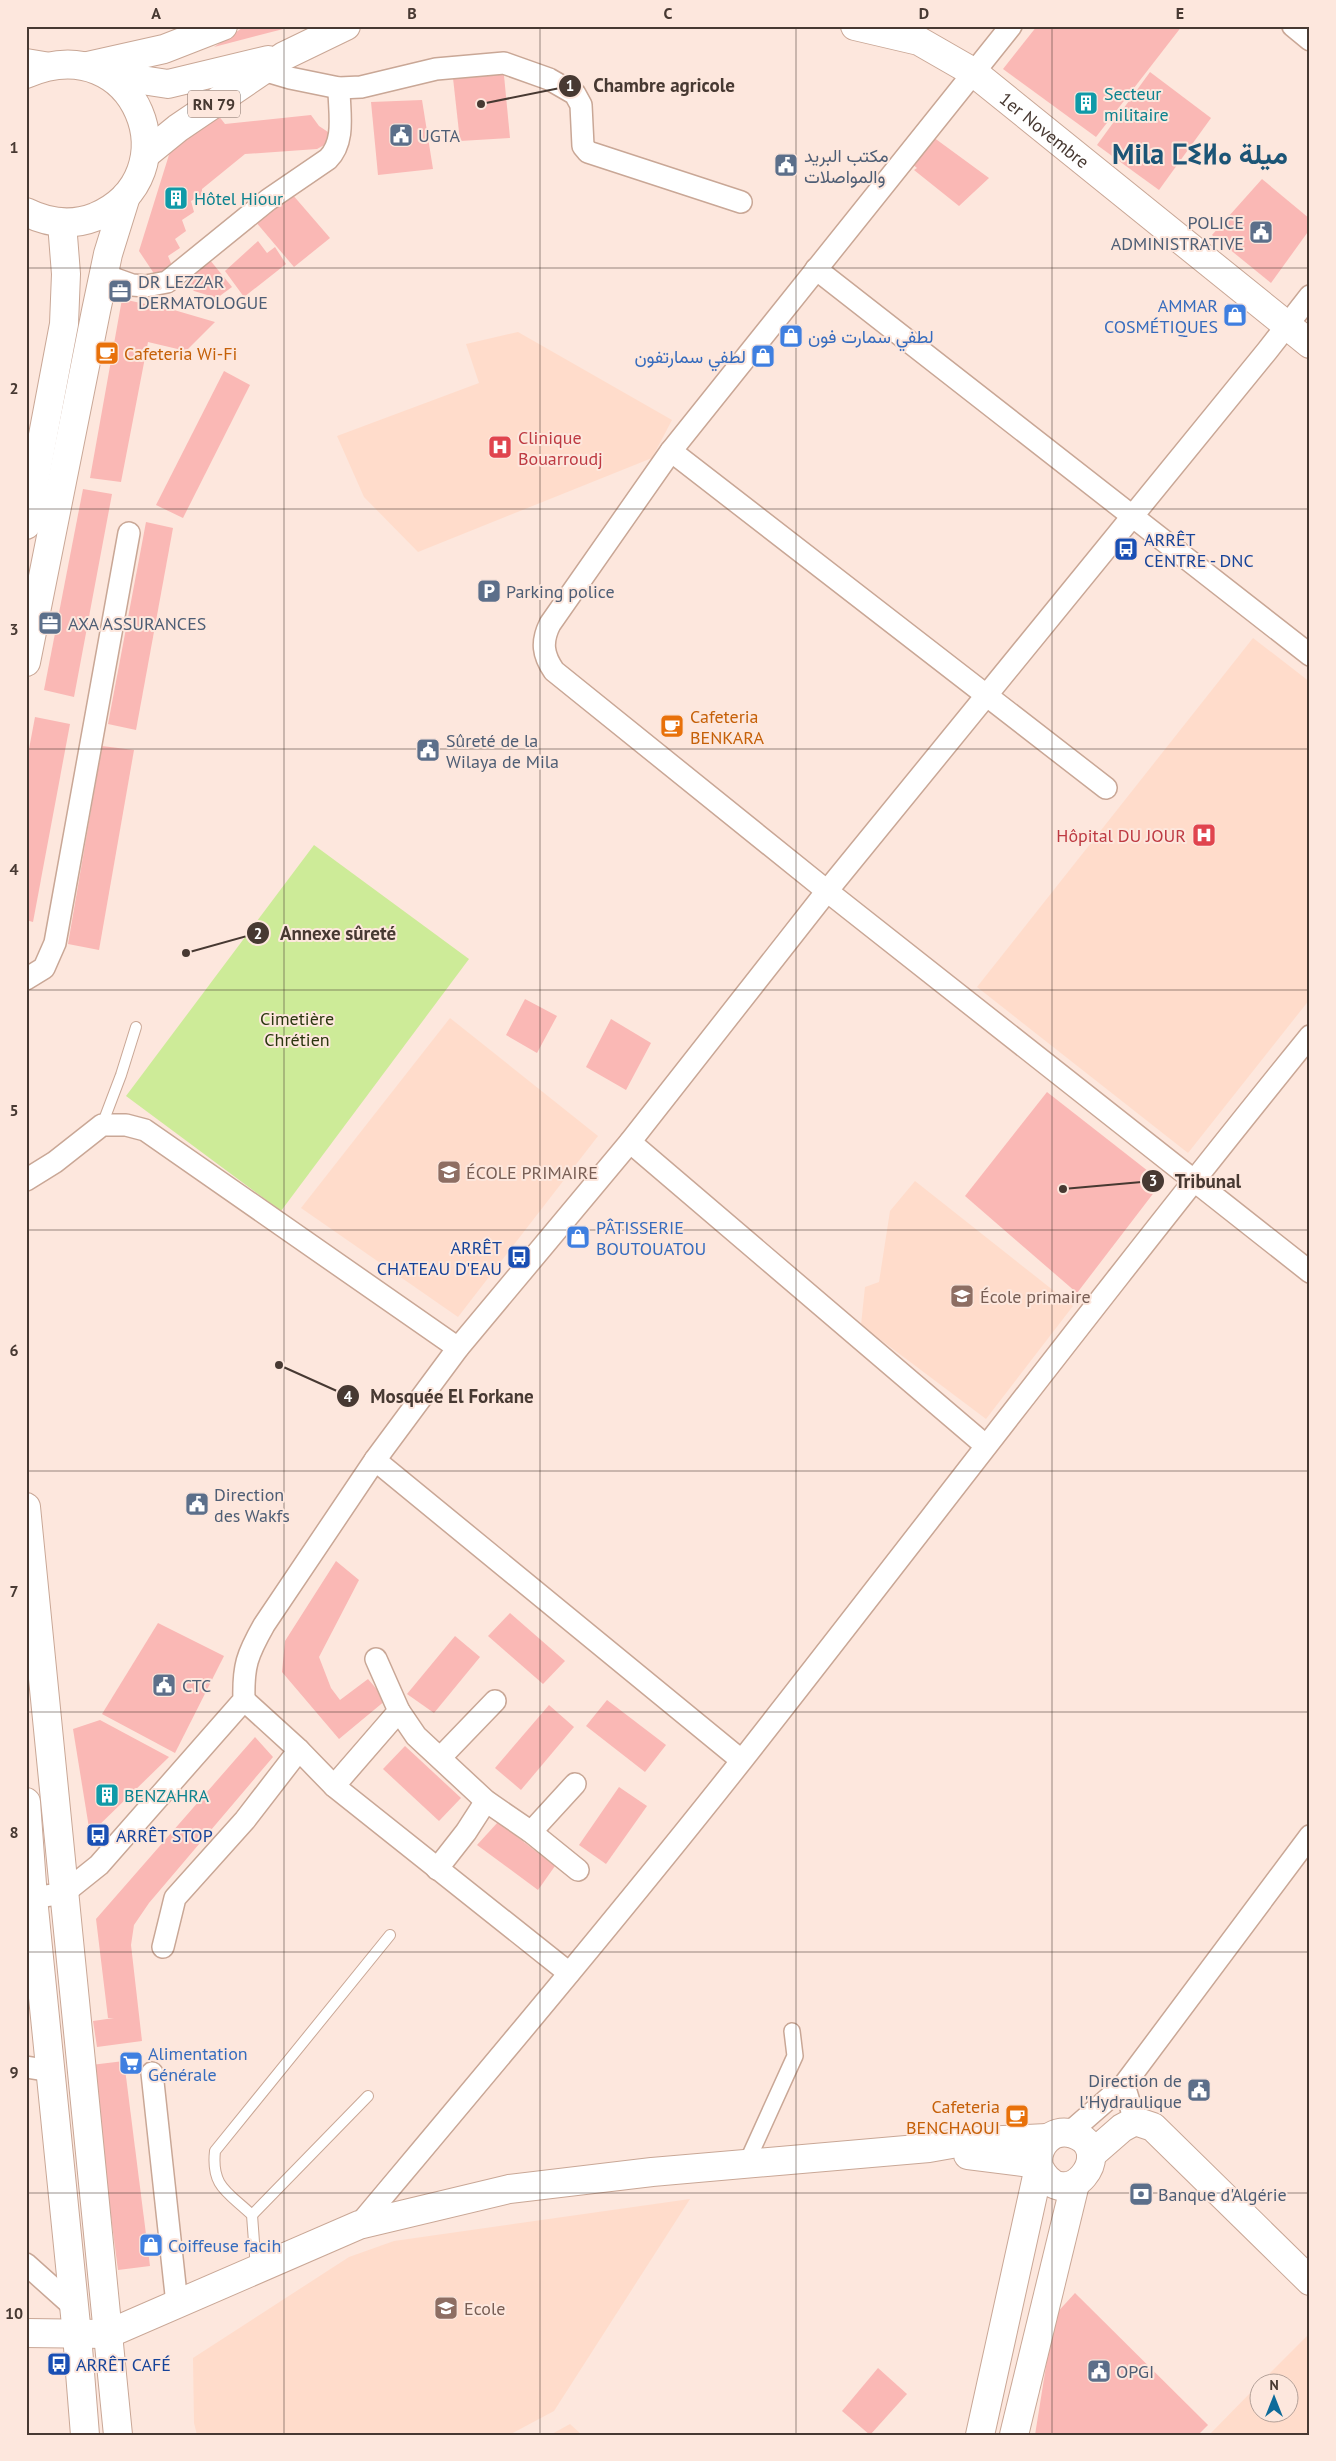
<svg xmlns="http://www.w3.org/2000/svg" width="1336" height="2461" font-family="'PT Sans',Vazirmatn,'Noto Sans Tifinagh',sans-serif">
<rect width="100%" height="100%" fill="#fde7dd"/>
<g fill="#ffdccb">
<path d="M 518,332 L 672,420 L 652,458 L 418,552 L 364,497 L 337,436 L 479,383 L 466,344 Z"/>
<path d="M 1253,638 L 1310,682 L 1310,999 L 1188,1153 L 977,987 Z"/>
<path d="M 450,1018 L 598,1136 L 458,1317 L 301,1208 Z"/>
<path d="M 915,1181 L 1073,1306 L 986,1419 L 861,1325 L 865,1287 L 879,1282 L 890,1211 Z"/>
<path d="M 690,2199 L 554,2411 L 509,2435 L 197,2435 L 194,2423 L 193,2358 L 349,2257 L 394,2241 Z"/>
<path d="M 1310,2333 L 1310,2435 L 1209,2435 L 1258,2385 L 1258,2414 L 1288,2414 L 1288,2384 L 1260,2383 Z"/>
<path d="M 570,2424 L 582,2435 L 550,2435 Z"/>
</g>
<path fill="#cdeb98" d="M 314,845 L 469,959 L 281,1211 L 126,1096 Z"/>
<g fill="#fab8b5">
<path d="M 245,26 L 290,26 L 291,27 L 214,47 Z"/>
<path d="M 1037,26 L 1182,26 L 1096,137 L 1003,69 Z"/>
<path d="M 503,65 L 510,138 L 460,141 L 452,69 Z"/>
<path d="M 1150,72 L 1211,118 L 1159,190 L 1097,145 Z"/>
<path d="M 422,100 L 433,169 L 378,175 L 371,102 Z"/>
<path d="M 218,115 L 225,124 L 311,115 L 319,126 L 337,138 L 317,149 L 245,154 L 202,189 L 202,195 L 191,201 L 194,212 L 182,220 L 186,231 L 175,239 L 180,248 L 168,256 L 173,268 L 157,278 L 139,251 L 173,142 Z"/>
<path d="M 933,137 L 989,178 L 959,206 L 914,170 L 917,168 L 911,163 Z"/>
<path d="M 1262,179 L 1310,219 L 1310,229 L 1271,283 L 1212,235 Z"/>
<path d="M 292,194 L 330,238 L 294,267 L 255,221 Z"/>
<path d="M 258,241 L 267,253 L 275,247 L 286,264 L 244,297 L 225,271 Z"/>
<path d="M 205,254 L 232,287 L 217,298 L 194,291 L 182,278 Z"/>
<path d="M 122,299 L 174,310 L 215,322 L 186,351 L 148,342 L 121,482 L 90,478 Z"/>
<path d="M 224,371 L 250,385 L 183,518 L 156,505 Z"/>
<path d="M 83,489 L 112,494 L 74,697 L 44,690 Z"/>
<path d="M 146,522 L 173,528 L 136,730 L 108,724 Z"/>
<path d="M 35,717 L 70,724 L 33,922 L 26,920 L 26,765 Z"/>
<path d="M 102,746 L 134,750 L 99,950 L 68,944 Z"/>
<path d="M 525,999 L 557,1016 L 537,1053 L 506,1035 Z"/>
<path d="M 611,1019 L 651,1043 L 626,1090 L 586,1067 Z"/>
<path d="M 1047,1092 L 1162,1182 L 1077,1293 L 965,1196 Z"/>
<path d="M 336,1561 L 359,1580 L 319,1657 L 331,1688 L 340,1700 L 368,1679 L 386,1700 L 339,1739 L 282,1672 L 285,1641 Z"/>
<path d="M 510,1613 L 565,1661 L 543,1684 L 488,1636 Z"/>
<path d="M 158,1623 L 224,1656 L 175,1753 L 102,1714 Z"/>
<path d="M 455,1636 L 480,1657 L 434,1713 L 407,1694 Z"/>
<path d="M 607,1700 L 666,1745 L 645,1772 L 586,1726 Z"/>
<path d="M 549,1705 L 574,1727 L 521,1790 L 495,1768 Z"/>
<path d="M 100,1720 L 169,1757 L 90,1834 L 73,1729 Z"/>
<path d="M 255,1737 L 273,1757 L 149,1903 L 134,1925 L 131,1945 L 142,2041 L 97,2047 L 93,2021 L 114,2018 L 108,2018 L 96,1919 Z"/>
<path d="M 405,1746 L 461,1798 L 439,1821 L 383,1769 Z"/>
<path d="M 619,1787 L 647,1806 L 606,1864 L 579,1845 Z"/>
<path d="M 498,1822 L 555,1866 L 538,1890 L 477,1845 Z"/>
<path d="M 124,2061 L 150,2266 L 118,2270 L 91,2065 Z"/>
<path d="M 1075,2293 L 1208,2425 L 1198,2435 L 1035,2435 L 1054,2316 Z"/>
<path d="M 878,2368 L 907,2394 L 870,2435 L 842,2411 Z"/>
</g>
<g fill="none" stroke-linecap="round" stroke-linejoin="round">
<g stroke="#c9a796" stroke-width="12">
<g id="service">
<path d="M 102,1125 L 121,1075 L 136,1027"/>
<path d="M 252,2215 L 368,2096"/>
<path d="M 256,2269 L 252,2215 C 228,2192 211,2187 215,2151 L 390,1935"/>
</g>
</g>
<g stroke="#c9a796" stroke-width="18">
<path id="pedestrian" d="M 746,2164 L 795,2056 L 792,2031"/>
</g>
<g stroke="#c9a796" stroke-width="24">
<g id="minor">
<path d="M 1011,26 L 671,451 L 550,624 C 541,642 543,655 554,671 L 827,891 L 1310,1272"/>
<path d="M 1293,26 L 1310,40"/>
<path d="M 263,70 L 290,78 L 339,88 L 361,87 L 436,69 L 504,63 L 549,79 L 575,94 L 581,105 L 583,146 L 588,152 L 741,202"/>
<path d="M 816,269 L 1310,655"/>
<path d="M 104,275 L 132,285 L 146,286 L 167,282 L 268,200 L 328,159 C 346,141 339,112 339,88"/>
<path d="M 671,451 L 1106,788"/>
<path d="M 26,979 L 44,968 L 55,943 L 129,533"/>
<path d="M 630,1142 L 985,1445"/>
<path d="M 26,1180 L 55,1162 L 102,1125 L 126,1125 L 145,1130 L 458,1348"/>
<path d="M 375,1460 L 741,1760"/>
<path d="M 244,1700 L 299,1750 L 334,1786 L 569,1973"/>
<path d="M 399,1711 L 416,1736 L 486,1801 L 531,1832 L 578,1870"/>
<path d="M 441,1757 L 495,1701"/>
<path d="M 334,1786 L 399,1711 L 376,1659"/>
<path d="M 531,1832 L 575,1784"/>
<path d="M 437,1869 L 466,1832 L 486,1801"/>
<path d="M 26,1897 L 33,1898 L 64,1893 L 99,1865 L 244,1700 C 243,1666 247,1655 264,1625 L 375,1460 L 458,1348 L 630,1142 L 827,891 L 1267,351 L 1310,296"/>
<path d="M 163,1947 L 175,1898 L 245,1820 L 299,1750"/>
<path d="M 26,2067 L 51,2071"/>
<path d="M 152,2073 L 177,2304"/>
<path d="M 1124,2085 L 1135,2121"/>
<path d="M 1069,2133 L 1124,2085 L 1310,1836"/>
<path d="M 359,2225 C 488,2071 618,1917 743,1759 C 932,1518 1117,1274 1310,1036"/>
<path d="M 26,2264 L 74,2307"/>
</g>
</g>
<g stroke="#c9a796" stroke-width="30">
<g id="secondary">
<path d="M 968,2155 L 1038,2164"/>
<path d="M 1091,2155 L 1122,2128 L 1135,2121 L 1153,2127 L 1310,2281"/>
<path d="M 26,2333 L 108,2334 L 359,2225 L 509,2189 L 652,2172 L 929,2148 L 963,2142 L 1047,2138"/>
<path d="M 980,2435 L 1039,2167 C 1035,2147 1051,2127 1073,2134 C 1119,2149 1066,2220 1039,2167"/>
<path d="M 1014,2435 L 1075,2184"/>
</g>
</g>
<g stroke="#c9a796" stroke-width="30">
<g id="primary">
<path id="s1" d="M 855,26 L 919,41 L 973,72 L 1310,344"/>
<path d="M 88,66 L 164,49 L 223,26"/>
<path d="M 26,74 C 137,26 193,176 95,217 C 72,226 48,223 26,212"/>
<path d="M 109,75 L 168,84 L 268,60"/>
<path d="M 146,154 L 178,128 L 284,56 L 346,26"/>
<path d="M 26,525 L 64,324 L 66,274 L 62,223"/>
<path d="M 26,662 L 96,311 L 108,254 L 126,196"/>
<path d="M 26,1507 L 118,2435"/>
<path d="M 26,1802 L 33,1898 L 77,2335 L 85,2435"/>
</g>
</g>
<g stroke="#c9a796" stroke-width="30">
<path id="trunk" d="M 26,63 L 44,66"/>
</g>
<use href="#service" stroke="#fff" stroke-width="10"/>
<use href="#pedestrian" stroke="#fff" stroke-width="15"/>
<use href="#minor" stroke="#fff" stroke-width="21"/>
<use href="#secondary" stroke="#fff" stroke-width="28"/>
<use href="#primary" stroke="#fff" stroke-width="28"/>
<use href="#trunk" stroke="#fff" stroke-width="28"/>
</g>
<path fill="none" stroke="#473932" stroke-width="1" stroke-opacity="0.55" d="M 284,26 L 284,2435M 540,26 L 540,2435M 796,26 L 796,2435M 1052,26 L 1052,2435M 26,268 L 1310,268M 26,509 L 1310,509M 26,749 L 1310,749M 26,990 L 1310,990M 26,1230 L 1310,1230M 26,1471 L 1310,1471M 26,1712 L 1310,1712M 26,1952 L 1310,1952M 26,2193 L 1310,2193"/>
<defs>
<g id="building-square" transform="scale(1.25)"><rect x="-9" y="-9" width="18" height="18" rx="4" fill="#0f9aa8" stroke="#fde7dd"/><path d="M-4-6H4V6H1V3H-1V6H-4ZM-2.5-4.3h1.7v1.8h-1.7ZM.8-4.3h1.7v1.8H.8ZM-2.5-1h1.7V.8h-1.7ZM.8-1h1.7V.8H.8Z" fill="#fff"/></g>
<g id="civic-square" transform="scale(1.25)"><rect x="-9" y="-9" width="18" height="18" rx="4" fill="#5c6f8a" stroke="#fde7dd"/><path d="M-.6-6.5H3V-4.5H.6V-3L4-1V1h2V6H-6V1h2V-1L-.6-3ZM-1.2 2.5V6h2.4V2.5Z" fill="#fff"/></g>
<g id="office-square" transform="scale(1.25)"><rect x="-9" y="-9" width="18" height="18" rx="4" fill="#5c6f8a" stroke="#fde7dd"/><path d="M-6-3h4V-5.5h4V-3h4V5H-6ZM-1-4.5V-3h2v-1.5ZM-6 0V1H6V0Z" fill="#fff"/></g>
<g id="shop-square" transform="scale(1.25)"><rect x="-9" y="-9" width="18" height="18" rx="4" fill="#3f7fe0" stroke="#fde7dd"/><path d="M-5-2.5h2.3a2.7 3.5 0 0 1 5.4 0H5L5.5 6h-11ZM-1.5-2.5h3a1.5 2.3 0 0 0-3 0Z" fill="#fff"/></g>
<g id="cafe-square" transform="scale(1.25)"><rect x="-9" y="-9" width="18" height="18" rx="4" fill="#e8710a" stroke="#fde7dd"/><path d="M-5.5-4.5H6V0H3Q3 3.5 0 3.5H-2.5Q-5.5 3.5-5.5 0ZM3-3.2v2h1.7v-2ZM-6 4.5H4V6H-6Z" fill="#fff"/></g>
<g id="hospital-square" transform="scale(1.25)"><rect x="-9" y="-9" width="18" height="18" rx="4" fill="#e0444e" stroke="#fde7dd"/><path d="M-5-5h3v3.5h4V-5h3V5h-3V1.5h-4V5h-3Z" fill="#fff"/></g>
<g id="bus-square" transform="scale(1.25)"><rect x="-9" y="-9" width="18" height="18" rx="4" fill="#1a4fb4" stroke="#fde7dd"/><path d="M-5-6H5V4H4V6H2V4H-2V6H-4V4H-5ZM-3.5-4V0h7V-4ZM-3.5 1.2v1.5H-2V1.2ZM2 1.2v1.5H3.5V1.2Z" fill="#fff"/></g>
<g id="parking-square" transform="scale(1.25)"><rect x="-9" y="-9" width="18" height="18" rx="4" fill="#5c6f8a" stroke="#fde7dd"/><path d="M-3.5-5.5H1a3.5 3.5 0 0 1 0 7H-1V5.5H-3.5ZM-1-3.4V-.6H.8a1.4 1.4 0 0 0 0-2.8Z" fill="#fff"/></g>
<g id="school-square" transform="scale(1.25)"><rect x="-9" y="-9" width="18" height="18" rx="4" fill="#8d6e63" stroke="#fde7dd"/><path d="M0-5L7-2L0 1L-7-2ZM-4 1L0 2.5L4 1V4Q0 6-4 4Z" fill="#fff"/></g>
<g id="supermarket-square" transform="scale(1.25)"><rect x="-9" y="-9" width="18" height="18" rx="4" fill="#3f7fe0" stroke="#fde7dd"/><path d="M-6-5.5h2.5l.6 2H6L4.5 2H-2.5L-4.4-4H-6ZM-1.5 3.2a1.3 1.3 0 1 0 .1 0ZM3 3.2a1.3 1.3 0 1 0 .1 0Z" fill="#fff"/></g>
<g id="bank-square" transform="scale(1.25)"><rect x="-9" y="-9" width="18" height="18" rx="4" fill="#5c6f8a" stroke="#fde7dd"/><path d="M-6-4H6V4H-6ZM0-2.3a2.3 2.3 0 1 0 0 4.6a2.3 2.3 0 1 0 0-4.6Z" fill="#fff"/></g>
</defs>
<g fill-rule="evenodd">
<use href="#building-square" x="1086" y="103"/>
<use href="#civic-square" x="401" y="135"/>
<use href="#civic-square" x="786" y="165"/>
<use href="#building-square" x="176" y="198"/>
<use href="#civic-square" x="1261" y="232"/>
<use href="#office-square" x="120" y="291"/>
<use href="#shop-square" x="1235" y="315"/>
<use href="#shop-square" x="791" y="336"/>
<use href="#cafe-square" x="107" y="353"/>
<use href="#shop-square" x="763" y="356"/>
<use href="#hospital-square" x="500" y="447"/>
<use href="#bus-square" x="1126" y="549"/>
<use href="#parking-square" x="489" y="591"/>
<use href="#office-square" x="50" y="623"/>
<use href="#cafe-square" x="672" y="726"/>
<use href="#civic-square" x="428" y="750"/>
<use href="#hospital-square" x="1204" y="835"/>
<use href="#school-square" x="449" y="1172"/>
<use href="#shop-square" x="578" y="1237"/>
<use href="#bus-square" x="519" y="1257"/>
<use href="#school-square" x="962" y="1296"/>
<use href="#civic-square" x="197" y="1504"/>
<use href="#civic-square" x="164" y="1685"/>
<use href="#building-square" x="107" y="1795"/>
<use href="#bus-square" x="98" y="1835"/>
<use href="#supermarket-square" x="131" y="2063"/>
<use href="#civic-square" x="1199" y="2090"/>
<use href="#cafe-square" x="1017" y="2116"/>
<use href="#bank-square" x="1141" y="2194"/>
<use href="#shop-square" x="151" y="2245"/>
<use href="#school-square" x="446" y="2308"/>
<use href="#bus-square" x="59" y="2364"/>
<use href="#civic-square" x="1099" y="2371"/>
</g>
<g text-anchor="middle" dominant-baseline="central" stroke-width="4" stroke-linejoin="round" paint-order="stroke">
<rect fill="#fde7dd" stroke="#7e6d65" stroke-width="1" x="188" y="90.5" width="52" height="27" rx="4"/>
<g font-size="16" font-weight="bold" fill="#473932">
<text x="214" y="104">RN 79</text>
</g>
<g font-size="18" fill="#0d838f" stroke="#fde7dd" text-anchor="start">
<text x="1104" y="93">Secteur<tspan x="1104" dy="21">militaire</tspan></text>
<text x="194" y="198">Hôtel Hiour</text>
<text x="124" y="1795">BENZAHRA</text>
</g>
<g font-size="18" fill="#473932" stroke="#fde7dd">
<text stroke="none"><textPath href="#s1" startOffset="220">1er Novembre</textPath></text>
</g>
<g font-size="18" fill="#4e5e75" stroke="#fde7dd" text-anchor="start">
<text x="418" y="135">UGTA</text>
<text x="804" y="155">مكتب البريد<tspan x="804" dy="21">والمواصلات</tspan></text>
<text x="1244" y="222" text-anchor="end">POLICE<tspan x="1244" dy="21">ADMINISTRATIVE</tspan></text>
<text x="138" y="281">DR LEZZAR<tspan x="138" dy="21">DERMATOLOGUE</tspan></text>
<text x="506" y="591">Parking police</text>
<text x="68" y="623">AXA ASSURANCES</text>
<text x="446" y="740">Sûreté de la<tspan x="446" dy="21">Wilaya de Mila</tspan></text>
<text x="214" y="1494">Direction<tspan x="214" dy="21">des Wakfs</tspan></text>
<text x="182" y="1685">CTC</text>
<text x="1182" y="2080" text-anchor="end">Direction de<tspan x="1182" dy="21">l'Hydraulique</tspan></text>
<text x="1158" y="2194">Banque d'Algérie</text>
<text x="1116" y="2371">OPGI</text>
</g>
<g font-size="18" fill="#366cbe" stroke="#fde7dd" text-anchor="start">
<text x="1218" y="305" text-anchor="end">AMMAR<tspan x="1218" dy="21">COSMÉTIQUES</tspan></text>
<text x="808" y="336">لطفي سمارت فون</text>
<text x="746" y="356" text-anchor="end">لطفي سمارتفون</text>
<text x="596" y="1227">PÂTISSERIE<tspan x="596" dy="21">BOUTOUATOU</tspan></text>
<text x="148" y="2053">Alimentation<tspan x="148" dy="21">Générale</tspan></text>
<text x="168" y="2245">Coiffeuse facih</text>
</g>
<g font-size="18" fill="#c56008" stroke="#fde7dd" text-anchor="start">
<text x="124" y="353">Cafeteria Wi-Fi</text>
<text x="690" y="716">Cafeteria<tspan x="690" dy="21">BENKARA</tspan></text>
<text x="1000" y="2106" text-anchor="end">Cafeteria<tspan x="1000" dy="21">BENCHAOUI</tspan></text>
</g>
<g font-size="18" fill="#be3a42" stroke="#fde7dd" text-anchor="start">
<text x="518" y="437">Clinique<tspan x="518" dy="21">Bouarroudj</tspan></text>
<text x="1186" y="835" text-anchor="end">Hôpital DU JOUR</text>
</g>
<g font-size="18" fill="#164399" stroke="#fde7dd" text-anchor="start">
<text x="1144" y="539">ARRÊT<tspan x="1144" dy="21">CENTRE - DNC</tspan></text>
<text x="502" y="1247" text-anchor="end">ARRÊT<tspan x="502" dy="21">CHATEAU D'EAU</tspan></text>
<text x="116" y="1835">ARRÊT STOP</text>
<text x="76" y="2364">ARRÊT CAFÉ</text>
</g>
<g font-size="18" fill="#2b370f" stroke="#fde7dd">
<text x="297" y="1018">Cimetière<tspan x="297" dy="21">Chrétien</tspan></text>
</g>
<g font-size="18" fill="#785e54" stroke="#fde7dd" text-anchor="start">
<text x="466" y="1172">ÉCOLE PRIMAIRE</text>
<text x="980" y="1296">École primaire</text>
<text x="464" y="2308">Ecole</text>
</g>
<g font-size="28" font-weight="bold" fill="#1c5576" stroke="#fde7dd">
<text x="1200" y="153">Mila ⵎⵉⵍⴰ ميلة</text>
</g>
</g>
<path fill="none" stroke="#473932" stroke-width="2" d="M481 104L570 86M186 953L258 933M1063 1189L1153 1181M279 1365L348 1396"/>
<g fill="#473932" stroke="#fde7dd" stroke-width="2">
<circle cx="481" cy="104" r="5"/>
<circle cx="186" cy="953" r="5"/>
<circle cx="1063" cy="1189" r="5"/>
<circle cx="279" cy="1365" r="5"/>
<circle cx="570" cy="86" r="12"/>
<circle cx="258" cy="933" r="12"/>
<circle cx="1153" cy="1181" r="12"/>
<circle cx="348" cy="1396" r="12"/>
</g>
<g font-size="15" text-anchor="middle" font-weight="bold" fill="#fff">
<text x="570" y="91">1</text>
<text x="258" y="939">2</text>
<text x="1153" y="1186">3</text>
<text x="348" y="1402">4</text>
</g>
<g font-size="19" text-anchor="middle" font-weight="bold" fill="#473932" stroke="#fde7dd" stroke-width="4" stroke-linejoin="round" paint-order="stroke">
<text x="664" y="92">Chambre agricole</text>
<text x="338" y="940">Annexe sûreté</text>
<text x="1208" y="1188">Tribunal</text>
<text x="452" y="1403">Mosquée El Forkane</text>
</g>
<rect width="1336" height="2461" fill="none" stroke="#fde7dd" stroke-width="55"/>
<g transform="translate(1274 2398)"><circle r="24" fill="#fde7dd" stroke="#b4a199"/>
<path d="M0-4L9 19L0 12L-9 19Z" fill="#0e6b9a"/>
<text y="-8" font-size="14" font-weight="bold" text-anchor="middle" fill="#473932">N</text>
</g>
<rect x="28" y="28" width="1280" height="2406" fill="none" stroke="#473932" stroke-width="2"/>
<g font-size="16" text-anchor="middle" font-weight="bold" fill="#473932">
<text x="156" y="19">A</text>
<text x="412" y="19">B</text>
<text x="668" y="19">C</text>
<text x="924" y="19">D</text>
<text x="1180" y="19">E</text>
<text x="14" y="153">1</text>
<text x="14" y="394">2</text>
<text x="14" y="635">3</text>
<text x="14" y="875">4</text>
<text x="14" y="1116">5</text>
<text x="14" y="1356">6</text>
<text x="14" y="1597">7</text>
<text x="14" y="1838">8</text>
<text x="14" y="2078">9</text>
<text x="14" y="2319">10</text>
</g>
</svg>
